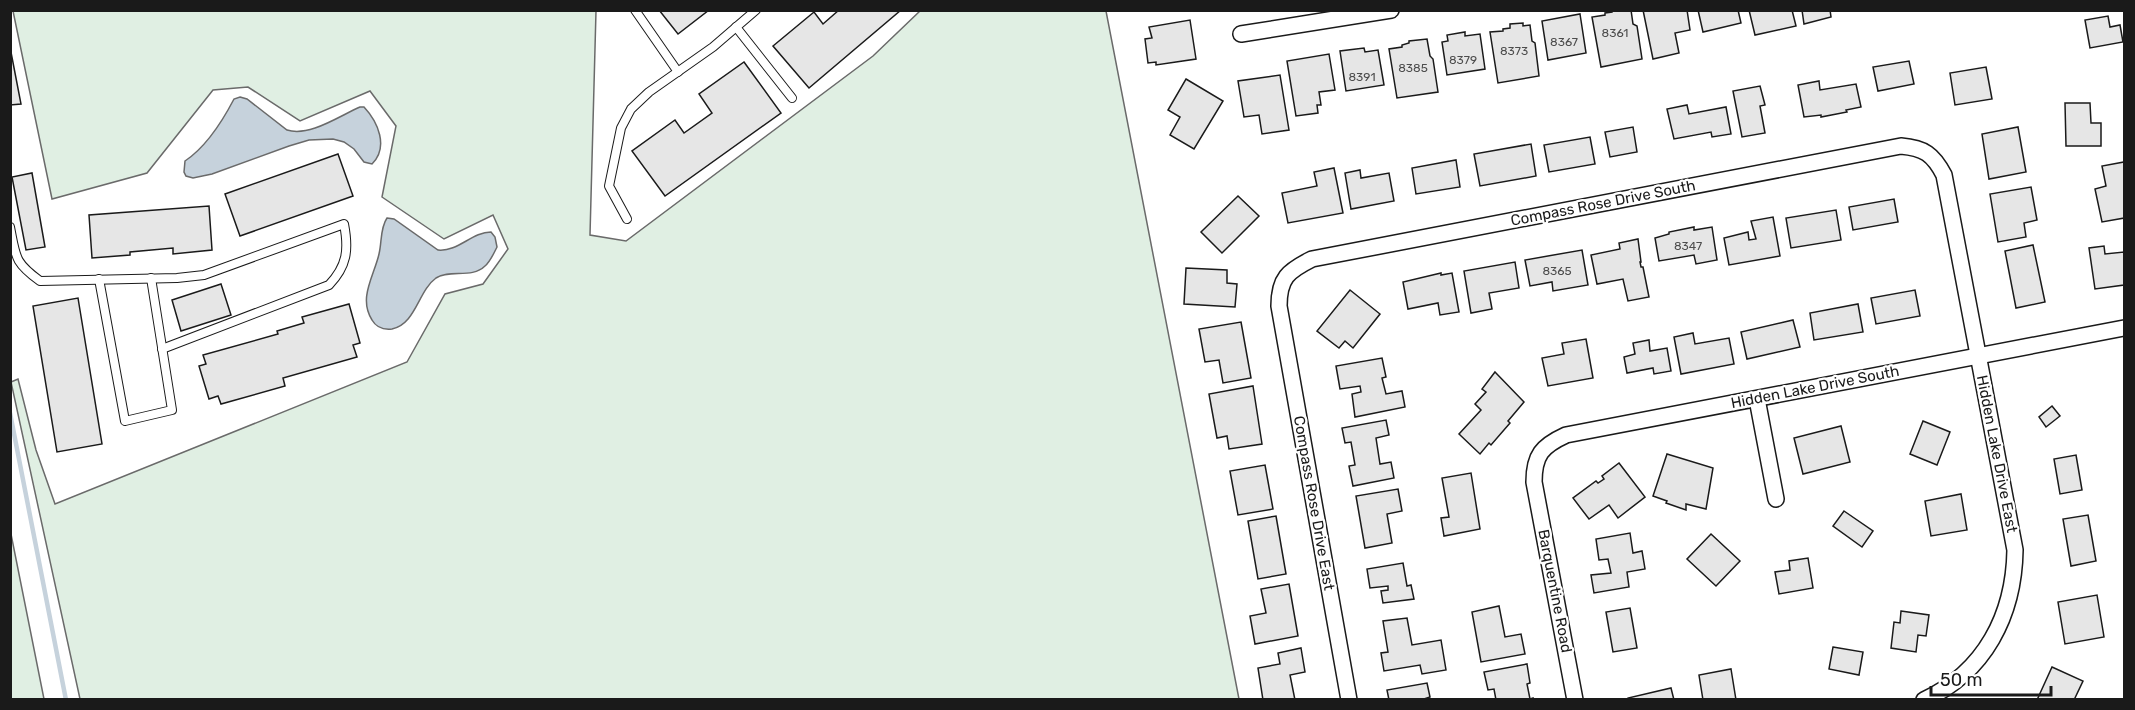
<svg xmlns="http://www.w3.org/2000/svg" width="2135" height="710" font-family="Rubik,sans-serif">
<rect width="100%" height="100%" fill="#fff"/>
<g fill="#e0efe3" stroke="#6a6a6a" stroke-width="1.5">
<path d="M 13,11 L 596,11 L 590,235 L 626,241 L 873,56 L 920,11 L 1106,11 L 1239,699 L 80,699 L 11,382 L 18,379 L 36,450 L 55,504 L 407,362 L 445,294 L 483,284 L 508,249 L 493,215 L 444,239 L 382,197 L 396,126 L 370,91 L 300,121 L 248,87 L 213,90 L 147,173 L 52,199 Z"/>
<path d="M 10,534 L 11,534 L 44,699 L 11,699 Z"/>
</g>
<g fill="#c6d2dc" stroke="#6a6a6a" stroke-width="1.5">
<path d="M 240,97 L 247,99 L 287,130 C 310,137 339,116 360,107 L 364,107 C 378,122 389,147 372,164 L 364,162 L 354,149 L 344,142 L 333,139 L 309,140 L 289,146 L 212,174 L 193,178 L 186,176 L 184,172 L 185,161 C 206,147 222,122 234,99 Z"/>
<path d="M 387,218 L 394,219 L 438,250 C 458,252 472,232 491,232 L 495,237 L 497,247 C 494,253 490,262 485,266 C 472,279 450,269 436,278 C 418,291 416,324 392,329 C 383,330 376,327 372,320 C 358,298 374,276 379,254 C 382,242 380,228 387,218 Z"/>
</g>
<g fill="none" stroke-linecap="round" stroke-linejoin="round">
<path stroke="#c6d2dc" stroke-width="4.5" d="M 10,413 L 66,700"/>
</g>
<g fill="#e6e6e6" stroke="#1a1a1a" stroke-width="1.5">
<path d="M 659,10 L 709,10 L 678,34 Z"/>
<path d="M 839,10 L 901,10 L 809,88 L 773,46 L 814,12 L 823,24 Z"/>
<path d="M 1612,10 L 1631,10 L 1633,24 L 1637,26 L 1642,59 L 1601,67 L 1592,17 L 1605,15 L 1605,13 L 1612,12 Z"/>
<path d="M 1643,10 L 1687,10 L 1690,30 L 1675,33 L 1679,53 L 1653,59 Z"/>
<path d="M 1698,10 L 1738,10 L 1741,23 L 1703,32 Z"/>
<path d="M 1749,10 L 1792,10 L 1796,26 L 1755,35 Z"/>
<path d="M 1802,10 L 1830,10 L 1831,17 L 1804,24 Z"/>
<path d="M 1580,14 L 1586,53 L 1548,60 L 1542,21 Z"/>
<path d="M 2108,16 L 2110,27 L 2120,25 L 2123,42 L 2090,48 L 2085,20 Z"/>
<path d="M 1190,20 L 1196,59 L 1156,65 L 1156,62 L 1148,63 L 1145,39 L 1152,38 L 1149,27 Z"/>
<path d="M 1523,23 L 1523,26 L 1530,25 L 1532,41 L 1535,43 L 1539,76 L 1498,83 L 1490,32 L 1503,31 L 1503,29 L 1510,28 L 1510,24 Z"/>
<path d="M 1465,32 L 1465,36 L 1480,34 L 1485,69 L 1447,75 L 1442,42 L 1448,41 L 1447,35 Z"/>
<path d="M 1427,39 L 1430,56 L 1433,59 L 1438,92 L 1397,98 L 1389,49 L 1402,47 L 1402,45 L 1409,43 L 1409,41 Z"/>
<path d="M 10,47 L 21,104 L 10,105 Z"/>
<path d="M 1364,48 L 1365,52 L 1378,50 L 1384,85 L 1346,91 L 1340,51 Z"/>
<path d="M 1329,54 L 1335,90 L 1319,92 L 1321,105 L 1317,105 L 1318,113 L 1296,116 L 1287,61 Z"/>
<path d="M 1909,61 L 1914,84 L 1878,91 L 1873,67 Z"/>
<path d="M 744,62 L 781,113 L 665,196 L 632,151 L 675,120 L 684,133 L 712,113 L 699,94 Z"/>
<path d="M 1986,67 L 1992,99 L 1955,105 L 1950,73 Z"/>
<path d="M 1280,75 L 1289,130 L 1262,134 L 1259,115 L 1244,117 L 1238,81 Z"/>
<path d="M 1186,79 L 1223,101 L 1194,149 L 1170,135 L 1180,117 L 1168,110 Z"/>
<path d="M 1819,81 L 1820,90 L 1856,84 L 1861,107 L 1846,110 L 1847,112 L 1821,117 L 1821,115 L 1804,117 L 1798,85 Z"/>
<path d="M 1760,86 L 1765,105 L 1760,106 L 1765,133 L 1742,137 L 1733,91 Z"/>
<path d="M 2065,103 L 2090,103 L 2091,123 L 2101,123 L 2101,146 L 2066,146 Z"/>
<path d="M 1687,105 L 1689,114 L 1726,107 L 1731,134 L 1712,137 L 1711,132 L 1674,139 L 1667,109 Z"/>
<path d="M 1633,127 L 1637,152 L 1610,157 L 1605,132 Z"/>
<path d="M 2018,127 L 2026,172 L 1989,179 L 1982,134 Z"/>
<path d="M 1590,137 L 1595,164 L 1549,172 L 1544,145 Z"/>
<path d="M 1531,144 L 1536,176 L 1480,186 L 1474,154 Z"/>
<path d="M 338,154 L 353,196 L 240,236 L 225,194 Z"/>
<path d="M 1456,160 L 1460,187 L 1416,194 L 1412,168 Z"/>
<path d="M 2124,162 L 2124,218 L 2102,222 L 2095,189 L 2106,186 L 2102,166 Z"/>
<path d="M 1334,168 L 1343,213 L 1288,223 L 1282,193 L 1317,186 L 1314,172 Z"/>
<path d="M 1360,170 L 1361,178 L 1389,173 L 1394,201 L 1351,209 L 1345,173 Z"/>
<path d="M 32,173 L 45,247 L 26,250 L 12,177 Z"/>
<path d="M 2031,187 L 2037,220 L 2024,223 L 2026,237 L 1998,242 L 1990,194 Z"/>
<path d="M 1238,196 L 1259,216 L 1222,253 L 1201,232 Z"/>
<path d="M 1894,199 L 1898,222 L 1853,230 L 1849,207 Z"/>
<path d="M 209,206 L 212,250 L 173,254 L 173,248 L 130,252 L 130,255 L 92,258 L 89,215 Z"/>
<path d="M 1836,210 L 1841,240 L 1791,248 L 1786,218 Z"/>
<path d="M 1773,217 L 1780,256 L 1729,265 L 1724,238 L 1748,232 L 1749,240 L 1756,239 L 1751,221 Z"/>
<path d="M 1694,227 L 1694,230 L 1712,227 L 1717,260 L 1696,264 L 1694,255 L 1659,261 L 1655,238 L 1669,234 L 1669,232 Z"/>
<path d="M 1638,239 L 1641,262 L 1640,262 L 1641,267 L 1643,267 L 1649,297 L 1628,301 L 1623,279 L 1597,284 L 1591,255 L 1620,249 L 1619,243 Z"/>
<path d="M 2033,245 L 2045,302 L 2016,308 L 2005,251 Z"/>
<path d="M 2104,246 L 2105,254 L 2124,252 L 2124,285 L 2095,289 L 2089,248 Z"/>
<path d="M 1582,250 L 1588,285 L 1553,291 L 1552,282 L 1530,286 L 1525,260 Z"/>
<path d="M 1515,262 L 1519,288 L 1489,293 L 1492,309 L 1471,313 L 1464,271 Z"/>
<path d="M 1186,268 L 1227,270 L 1227,283 L 1237,284 L 1235,307 L 1184,304 Z"/>
<path d="M 1441,273 L 1441,275 L 1452,273 L 1459,312 L 1440,315 L 1438,303 L 1408,309 L 1403,282 Z"/>
<path d="M 221,284 L 231,315 L 181,331 L 172,300 Z"/>
<path d="M 1350,290 L 1380,314 L 1353,348 L 1345,341 L 1339,348 L 1317,331 Z"/>
<path d="M 1915,290 L 1920,316 L 1876,324 L 1871,298 Z"/>
<path d="M 78,298 L 102,444 L 57,452 L 33,306 Z"/>
<path d="M 349,304 L 360,343 L 353,345 L 357,357 L 283,378 L 285,386 L 221,404 L 218,396 L 209,399 L 199,366 L 206,364 L 203,355 L 278,334 L 277,331 L 304,323 L 302,317 Z"/>
<path d="M 1858,304 L 1863,332 L 1814,340 L 1810,313 Z"/>
<path d="M 1793,320 L 1800,347 L 1747,359 L 1741,332 Z"/>
<path d="M 1241,322 L 1251,378 L 1223,383 L 1219,360 L 1205,362 L 1199,329 Z"/>
<path d="M 1693,333 L 1695,344 L 1729,338 L 1734,364 L 1681,374 L 1674,337 Z"/>
<path d="M 1586,339 L 1593,378 L 1548,386 L 1542,358 L 1564,354 L 1562,343 Z"/>
<path d="M 1649,340 L 1650,351 L 1667,348 L 1671,371 L 1654,374 L 1653,368 L 1627,373 L 1624,357 L 1635,354 L 1633,343 Z"/>
<path d="M 1382,358 L 1386,377 L 1382,378 L 1386,394 L 1402,391 L 1405,407 L 1355,417 L 1352,394 L 1361,392 L 1360,386 L 1340,389 L 1336,366 Z"/>
<path d="M 1495,372 L 1524,402 L 1508,421 L 1510,423 L 1491,445 L 1489,443 L 1480,454 L 1459,434 L 1481,410 L 1475,404 L 1486,392 L 1482,389 Z"/>
<path d="M 1253,386 L 1262,444 L 1229,449 L 1227,436 L 1217,438 L 1209,394 Z"/>
<path d="M 2052,406 L 2060,416 L 2046,427 L 2039,417 Z"/>
<path d="M 1386,420 L 1389,435 L 1376,438 L 1380,464 L 1391,462 L 1394,478 L 1353,486 L 1349,466 L 1355,465 L 1351,442 L 1345,443 L 1342,428 Z"/>
<path d="M 1923,421 L 1950,432 L 1937,465 L 1910,454 Z"/>
<path d="M 1841,426 L 1850,462 L 1803,474 L 1794,438 Z"/>
<path d="M 1667,454 L 1713,468 L 1706,509 L 1686,504 L 1686,510 L 1666,503 L 1667,501 L 1653,496 Z"/>
<path d="M 2076,455 L 2082,490 L 2060,494 L 2054,459 Z"/>
<path d="M 1619,463 L 1645,497 L 1618,518 L 1609,505 L 1589,519 L 1573,498 L 1596,481 L 1598,483 L 1604,479 L 1602,476 Z"/>
<path d="M 1265,465 L 1273,509 L 1238,515 L 1230,471 Z"/>
<path d="M 1471,473 L 1480,529 L 1444,536 L 1441,518 L 1449,517 L 1442,478 Z"/>
<path d="M 1398,489 L 1402,511 L 1387,514 L 1392,543 L 1365,548 L 1356,496 Z"/>
<path d="M 1961,494 L 1967,530 L 1931,536 L 1925,501 Z"/>
<path d="M 1844,511 L 1873,531 L 1862,547 L 1833,526 Z"/>
<path d="M 2088,515 L 2096,561 L 2071,566 L 2063,519 Z"/>
<path d="M 1276,516 L 1286,574 L 1258,579 L 1248,521 Z"/>
<path d="M 1630,533 L 1633,553 L 1642,551 L 1645,569 L 1627,572 L 1629,587 L 1594,593 L 1591,575 L 1611,573 L 1608,559 L 1599,560 L 1596,539 Z"/>
<path d="M 1711,534 L 1740,561 L 1716,586 L 1687,559 Z"/>
<path d="M 1808,558 L 1813,588 L 1779,594 L 1775,572 L 1790,570 L 1789,561 Z"/>
<path d="M 1403,563 L 1407,586 L 1411,585 L 1414,599 L 1383,603 L 1381,591 L 1388,590 L 1388,586 L 1370,588 L 1367,569 Z"/>
<path d="M 1289,584 L 1298,636 L 1255,644 L 1250,616 L 1266,613 L 1261,589 Z"/>
<path d="M 2097,595 L 2104,637 L 2065,644 L 2058,602 Z"/>
<path d="M 1499,606 L 1505,637 L 1521,634 L 1525,654 L 1481,662 L 1472,612 Z"/>
<path d="M 1630,608 L 1637,648 L 1613,652 L 1606,612 Z"/>
<path d="M 1901,611 L 1929,615 L 1926,636 L 1918,635 L 1916,652 L 1891,648 L 1894,622 L 1900,623 Z"/>
<path d="M 1407,618 L 1412,645 L 1441,640 L 1446,670 L 1422,674 L 1420,665 L 1384,671 L 1381,653 L 1388,652 L 1383,621 Z"/>
<path d="M 1833,647 L 1863,652 L 1859,675 L 1829,669 Z"/>
<path d="M 1301,648 L 1305,672 L 1290,675 L 1295,700 L 1263,700 L 1258,668 L 1280,664 L 1278,653 Z"/>
<path d="M 1527,664 L 1530,683 L 1527,684 L 1530,699 L 1533,698 L 1533,700 L 1496,700 L 1494,689 L 1488,690 L 1484,672 Z"/>
<path d="M 2052,667 L 2083,681 L 2074,700 L 2037,700 Z"/>
<path d="M 1731,669 L 1736,700 L 1703,700 L 1699,675 Z"/>
<path d="M 1427,683 L 1430,697 L 1421,700 L 1389,700 L 1387,690 Z"/>
<path d="M 1671,688 L 1674,700 L 1628,700 L 1628,698 Z"/>
</g>
<g fill="none" stroke-linecap="round" stroke-linejoin="round">
<g stroke="#1a1a1a" stroke-width="10">
<g id="service">
<path d="M 635,10 L 678,72"/>
<path d="M 736,27 L 792,98"/>
<path d="M 627,219 L 609,186 L 621,128 L 631,109 L 649,92 L 713,47 L 756,10"/>
<path d="M 10,227 C 16,257 14,262 40,281 L 177,278 L 204,275 L 344,224 C 349,250 347,266 329,285 L 162,349"/>
<path d="M 99,279 L 125,421 L 172,410 L 151,278"/>
</g>
</g>
<g stroke="#1a1a1a" stroke-width="18">
<g id="minor">
<path d="M 1241,34 L 1391,10"/>
<path d="M 1757,399 L 1776,499"/>
<path d="M 1349,700 L 1279,306 C 1279,278 1288,271 1312,259 L 1901,146 C 1924,148 1933,154 1944,175 L 2015,550 C 2014,615 1985,672 1924,700"/>
<path d="M 1575,700 L 1534,482 C 1534,455 1542,446 1566,435 L 2124,328"/>
</g>
</g>
<use href="#service" stroke="#fff" stroke-width="8"/>
<use href="#minor" stroke="#fff" stroke-width="15"/>
</g>
<g text-anchor="middle" dominant-baseline="central" stroke-width="4.5" stroke-linejoin="round" paint-order="stroke">
<g font-size="12" fill="#4d4d4d">
<text x="1615" y="33">8361</text>
<text x="1564" y="42">8367</text>
<text x="1514" y="51">8373</text>
<text x="1463" y="60">8379</text>
<text x="1413" y="68">8385</text>
<text x="1362" y="77">8391</text>
<text x="1688" y="246">8347</text>
<text x="1557" y="271">8365</text>
</g>
<g font-size="15" fill="#1a1a1a" stroke="#fff">
<text transform="translate(1603 203) rotate(-11)">Compass Rose Drive South</text>
<text transform="translate(1815 387) rotate(-11)">Hidden Lake Drive South</text>
<text transform="translate(1997 454) rotate(79)">Hidden Lake Drive East</text>
<text transform="translate(1314 503) rotate(80)">Compass Rose Drive East</text>
<text transform="translate(1555 591) rotate(79)">Barquentine Road</text>
</g>
</g>
<rect width="2135" height="710" fill="none" stroke="#1a1a1a" stroke-width="24"/>
<path d="M1931 686v9h120v-9" fill="none" stroke="#1a1a1a" stroke-width="3"/>
<text x="1940" y="686" font-size="18" fill="#1a1a1a" stroke="#ffffff" stroke-width="4.5" paint-order="stroke">50 m</text>
</svg>
